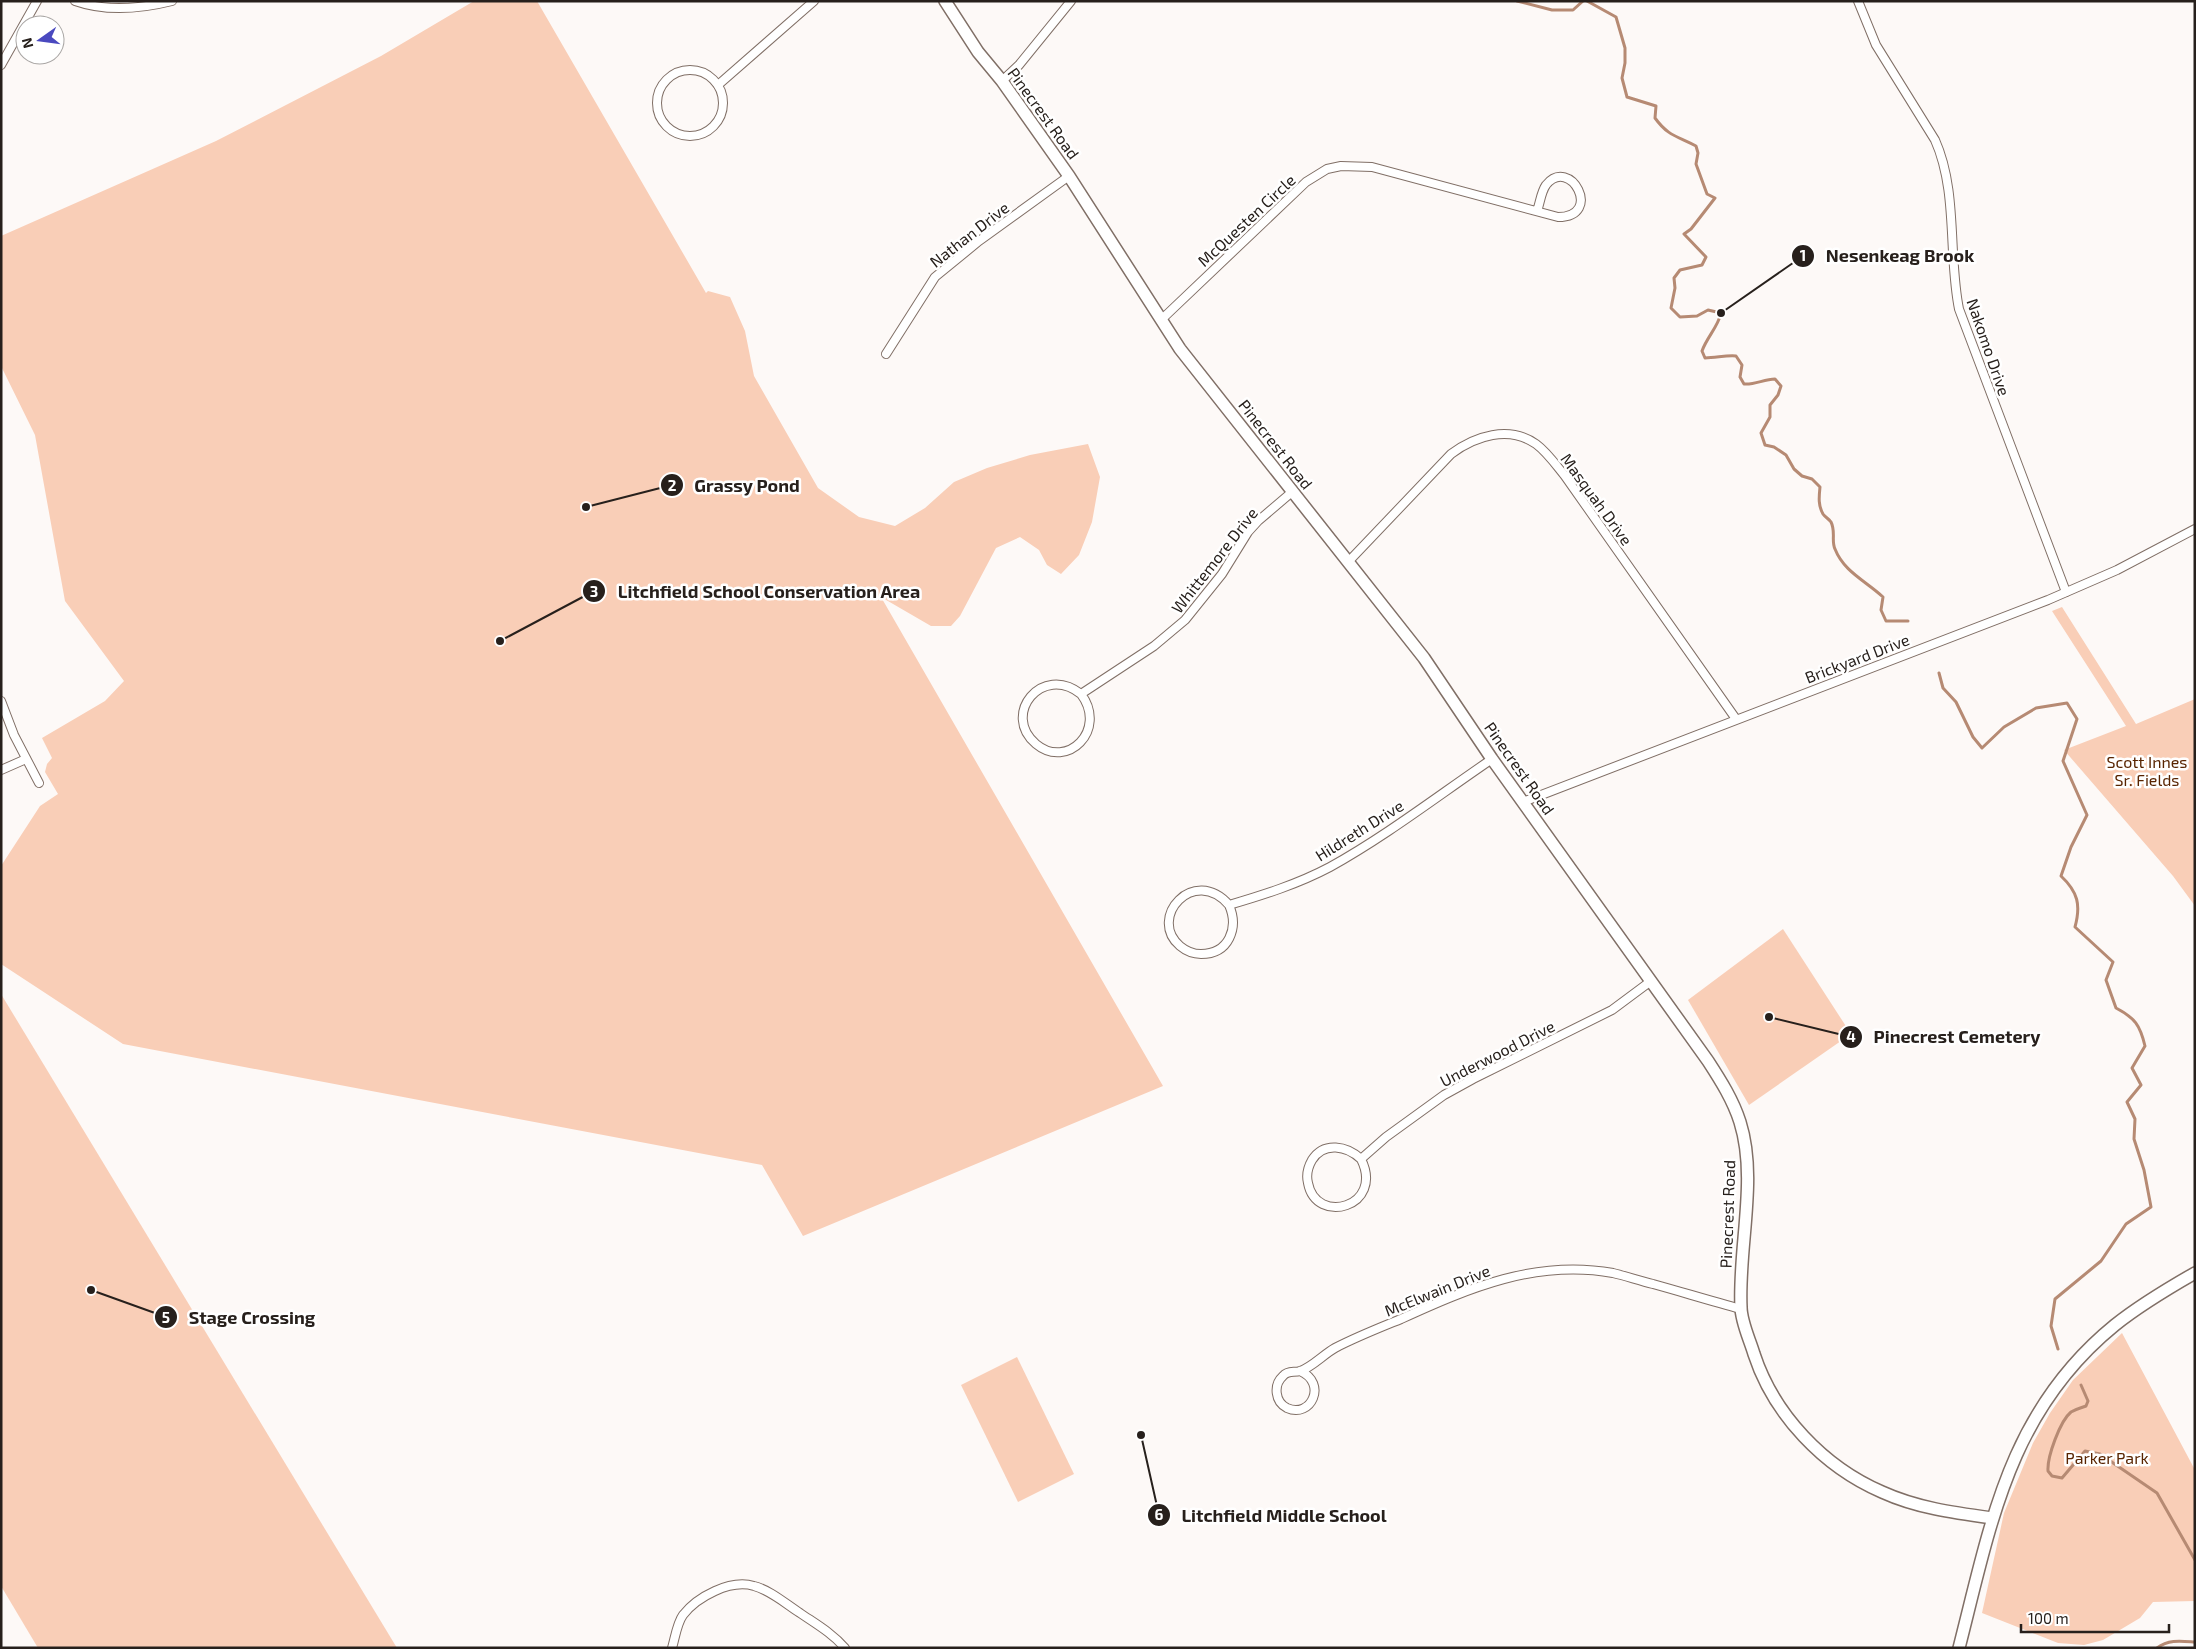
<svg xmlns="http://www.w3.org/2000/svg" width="2196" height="1649" font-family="'Exo 2',sans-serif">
<rect width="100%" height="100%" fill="#fdf9f7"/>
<g fill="#f9ceb7">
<path d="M 474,1 L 537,1 L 706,293 L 708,291 L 730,297 L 745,331 L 754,376 L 818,488 L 859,517 L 895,526 L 925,508 L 954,482 L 987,468 L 1030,455 L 1088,444 L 1100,477 L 1092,522 L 1079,555 L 1061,574 L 1047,565 L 1039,550 L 1020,537 L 996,548 L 960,616 L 951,626 L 931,626 L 881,597 L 1163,1086 L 803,1236 L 762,1165 L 123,1044 L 1,964 L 1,866 L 40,806 L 58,794 L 45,772 L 47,764 L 52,758 L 42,738 L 105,701 L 124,681 L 65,601 L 35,435 L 1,366 L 1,236 L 216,141 L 381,56 Z"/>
<path d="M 2062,607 L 2136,724 L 2195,699 L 2195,906 L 2173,876 L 2064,750 L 2126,726 L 2052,611 Z"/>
<path d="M 1783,929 L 1851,1034 L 1749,1105 L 1688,1000 Z"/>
<path d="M 1,994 L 397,1648 L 38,1648 L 1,1586 Z"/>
<path d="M 2122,1333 L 2195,1470 L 2195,1601 L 2153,1602 L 2140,1618 L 2103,1640 L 2084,1645 L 2058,1643 L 1982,1613 L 2004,1513 L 2033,1443 L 2050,1413 L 2073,1380 Z"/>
<path d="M 1017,1357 L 1074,1474 L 1018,1502 L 961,1385 Z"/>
</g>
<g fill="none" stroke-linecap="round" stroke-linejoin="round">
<g stroke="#b68a73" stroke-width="3">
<path d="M 1517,1 L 1552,10 L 1573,10 L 1583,1"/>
<path d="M 1587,1 L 1616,17 L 1625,48 L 1625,63 L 1622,78 L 1627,97 L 1656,106 L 1655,118 C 1668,136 1677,136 1696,146 L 1698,153 L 1696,164 L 1707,194 L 1715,198 L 1691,229 L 1684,234 L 1706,257 L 1702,265 L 1680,270 L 1674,278 L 1675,288 L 1671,308 L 1680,317 L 1697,316 L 1708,310 L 1721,313 C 1718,327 1707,337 1702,351 L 1705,358 C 1716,358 1726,355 1736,356 L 1742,365 L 1740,377 L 1744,384 C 1755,385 1764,379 1775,379 L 1781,386 L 1778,395 L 1770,405 L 1770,417 L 1761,433 L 1765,445 L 1774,447 L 1786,455 L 1794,469 L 1802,476 L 1812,479 L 1820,487 C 1819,497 1818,505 1823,514 C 1825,517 1829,519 1831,522 C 1836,532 1831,541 1835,549 C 1844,572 1866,581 1883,597 L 1881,610 L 1886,621 L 1908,621"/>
<path d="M 1939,673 L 1943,688 L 1956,702 L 1973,737 L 1982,748 L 2004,727 L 2036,708 L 2067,703 L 2077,719 L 2063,761 L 2087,815 L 2071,847 L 2061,876 C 2078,892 2081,905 2075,927 L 2113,962 L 2106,980 L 2116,1008 C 2135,1018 2140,1025 2145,1046 L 2132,1068 L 2141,1085 L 2127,1102 L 2135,1119 L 2134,1139 L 2144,1170 L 2151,1207 L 2126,1224 L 2101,1261 L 2055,1299 L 2051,1326 L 2058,1349"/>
<path d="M 2081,1385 L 2088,1401 L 2086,1406 C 2081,1408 2076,1409 2071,1412 C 2060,1421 2047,1457 2048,1471 L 2052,1476 L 2062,1478 L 2085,1451 L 2100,1454 L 2157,1493 L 2195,1560"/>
<path d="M 2157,1648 C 2169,1639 2181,1641 2195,1642"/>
</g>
<g stroke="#806f66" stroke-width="10">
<g id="street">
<path d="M 75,1 C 106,12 140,9 172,1"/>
<path d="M 1858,1 L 1876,45 L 1935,140 C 1958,191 1948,255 1959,309 L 2066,592"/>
<path d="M 1,65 L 37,1"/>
<circle cx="690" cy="103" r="33"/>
<path d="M 1002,81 L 1019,65 L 1071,1"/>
<path d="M 718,85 L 814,1"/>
<path d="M 1161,320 L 1306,182 L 1327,169 L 1341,166 L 1372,167 L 1558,217 C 1604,217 1570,155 1546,185 C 1541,192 1540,203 1537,211"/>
<path d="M 886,354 L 935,277 L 979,241 L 1069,176"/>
<path d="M 1349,561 L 1451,454 C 1475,436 1509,425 1536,444 C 1547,452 1556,465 1565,476 L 1736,719"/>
<path d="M 1081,694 C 1108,730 1067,770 1036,744 C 1001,715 1042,663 1081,694 L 1154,646 L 1185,620 L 1222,574 L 1248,532 L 1258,521 L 1292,492"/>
<path d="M 1,701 L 14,735 L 39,783"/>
<path d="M 1,770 L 26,759"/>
<path d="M 1523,802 L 2048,600 L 2117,570 L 2195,529"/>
<path d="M 1229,905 C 1239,928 1229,954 1201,954 C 1193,954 1186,951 1180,946 C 1147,918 1194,865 1229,905 C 1263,895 1298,884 1330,867 C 1386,836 1439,795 1492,759"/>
<path d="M 1361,1159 C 1385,1207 1316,1226 1308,1183 C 1306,1175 1308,1167 1312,1160 C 1324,1141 1347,1146 1361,1159 L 1386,1137 L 1444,1095 L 1473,1079 L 1612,1010 L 1651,981"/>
<path d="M 1300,1371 C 1328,1383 1311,1419 1287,1408 C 1275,1402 1273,1385 1283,1376 C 1288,1370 1294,1373 1300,1371 C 1311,1368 1324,1354 1335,1348 C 1356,1337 1379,1328 1401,1319 C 1469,1288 1536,1259 1613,1273 C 1626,1276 1640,1281 1653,1284 C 1682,1292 1711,1301 1741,1309"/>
<path d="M 672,1648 C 675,1638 677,1623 683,1615 C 697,1597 730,1579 754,1586 C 770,1590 786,1604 800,1613 C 816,1624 832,1633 845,1648"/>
</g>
</g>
<g stroke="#806f66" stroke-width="14">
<g id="secondary">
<path d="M 945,1 L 978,52 L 1002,81 L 1069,176 L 1180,349 L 1424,658 L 1492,759 L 1708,1061 C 1721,1081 1733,1100 1740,1122 C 1758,1179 1738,1247 1741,1307 C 1741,1322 1750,1340 1754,1354 C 1774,1415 1824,1467 1882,1492 C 1917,1508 1955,1513 1992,1518"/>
<path d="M 1959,1648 C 1991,1523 2009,1411 2115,1325 C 2140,1305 2167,1289 2195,1273"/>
</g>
</g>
<use href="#street" stroke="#fff" stroke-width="8"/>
<use href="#secondary" stroke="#fff" stroke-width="11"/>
</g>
<g text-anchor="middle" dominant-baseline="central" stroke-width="5" stroke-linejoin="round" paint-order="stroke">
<g font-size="16" fill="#27201c" stroke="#fff">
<text transform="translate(1044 113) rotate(54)">Pinecrest Road</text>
<text transform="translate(1246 220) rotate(-43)">McQuesten Circle</text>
<text transform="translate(969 234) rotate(-38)">Nathan Drive</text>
<text transform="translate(1989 347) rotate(71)">Nakomo Drive</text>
<text transform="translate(1276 444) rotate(52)">Pinecrest Road</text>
<text transform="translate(1597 499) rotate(54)">Masquah Drive</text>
<text transform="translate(1214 560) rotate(-52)">Whittemore Drive</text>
<text transform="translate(1857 658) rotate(-21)">Brickyard Drive</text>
<text transform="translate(1520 768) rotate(55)">Pinecrest Road</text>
<text transform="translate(1359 830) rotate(-32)">Hildreth Drive</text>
<text transform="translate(1497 1053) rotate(-27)">Underwood Drive</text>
<text transform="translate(1727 1214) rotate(-88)">Pinecrest Road</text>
<text transform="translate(1437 1290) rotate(-22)">McElwain Drive</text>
</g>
<g font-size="16" fill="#582400" stroke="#fff">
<text x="2147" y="761">Scott Innes<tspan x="2147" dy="18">Sr. Fields</tspan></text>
<text x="2107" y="1457">Parker Park</text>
</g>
</g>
<path fill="none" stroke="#27201c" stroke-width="2" d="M1721 313L1803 256M586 507L672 485M500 641L594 591M1769 1017L1851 1037M91 1290L166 1317M1141 1435L1159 1515"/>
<g fill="#27201c" stroke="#fff" stroke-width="2">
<circle cx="1721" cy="313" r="5"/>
<circle cx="586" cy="507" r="5"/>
<circle cx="500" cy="641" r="5"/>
<circle cx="1769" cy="1017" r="5"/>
<circle cx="91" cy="1290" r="5"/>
<circle cx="1141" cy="1435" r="5"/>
<circle cx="1803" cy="256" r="12"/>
<circle cx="672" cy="485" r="12"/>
<circle cx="594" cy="591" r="12"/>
<circle cx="1851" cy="1037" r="12"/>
<circle cx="166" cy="1317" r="12"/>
<circle cx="1159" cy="1515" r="12"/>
</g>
<g font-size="15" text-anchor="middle" font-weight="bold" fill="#fff">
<text x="1803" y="261">1</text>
<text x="672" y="491">2</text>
<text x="594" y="597">3</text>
<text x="1851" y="1042">4</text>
<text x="166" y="1323">5</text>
<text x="1159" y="1520">6</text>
</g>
<g font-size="18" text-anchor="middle" font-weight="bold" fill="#27201c" stroke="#fff" stroke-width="5" stroke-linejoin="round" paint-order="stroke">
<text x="1900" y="262">Nesenkeag Brook</text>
<text x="747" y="492">Grassy Pond</text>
<text x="769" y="598">Litchfield School Conservation Area</text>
<text x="1957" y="1043">Pinecrest Cemetery</text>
<text x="252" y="1324">Stage Crossing</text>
<text x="1284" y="1522">Litchfield Middle School</text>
</g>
<rect width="2196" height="1649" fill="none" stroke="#27201c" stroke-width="5"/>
<g transform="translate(40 40) rotate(256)"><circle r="24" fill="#ffffff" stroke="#a9a6a4"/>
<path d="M0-4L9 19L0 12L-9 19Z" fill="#4a49bf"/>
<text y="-8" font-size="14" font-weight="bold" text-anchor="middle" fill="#27201c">N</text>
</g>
<path d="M2021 1624v8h148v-8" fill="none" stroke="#27201c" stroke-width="2.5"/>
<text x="2028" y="1624" font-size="15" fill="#27201c" stroke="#ffffff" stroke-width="4" paint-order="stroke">100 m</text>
</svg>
